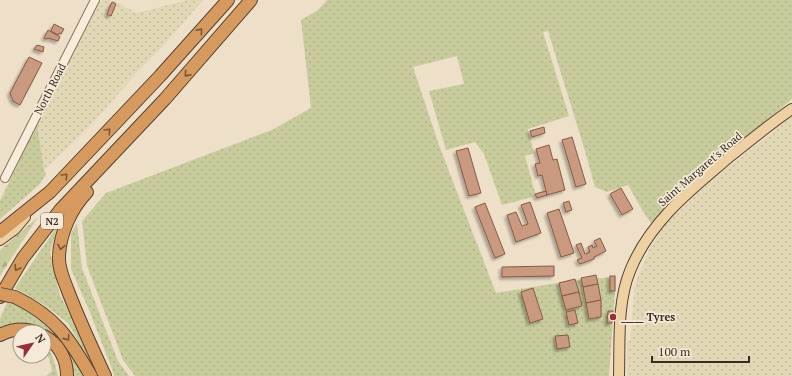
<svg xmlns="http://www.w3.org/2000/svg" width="792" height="376" font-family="'PT Serif',serif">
<defs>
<pattern id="farmland-dots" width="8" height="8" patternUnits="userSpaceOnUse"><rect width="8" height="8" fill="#e2d8b6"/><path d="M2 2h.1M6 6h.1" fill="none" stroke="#c3ba9c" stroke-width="1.8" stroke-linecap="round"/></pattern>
<pattern id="grass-dots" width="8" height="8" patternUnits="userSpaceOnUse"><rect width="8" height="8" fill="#c8cb9c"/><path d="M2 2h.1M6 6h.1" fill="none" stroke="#adae86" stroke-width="1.8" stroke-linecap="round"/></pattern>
<pattern id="forest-firs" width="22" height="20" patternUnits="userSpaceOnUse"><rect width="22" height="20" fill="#c8cb9c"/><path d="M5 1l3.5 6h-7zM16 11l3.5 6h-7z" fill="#adae86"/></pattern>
<filter id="shadow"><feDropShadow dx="-2.5" dy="2.5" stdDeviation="1" flood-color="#0004"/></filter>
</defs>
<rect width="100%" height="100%" fill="#eddfc8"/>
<g fill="url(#farmland-dots)">
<path d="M 101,0 L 112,0 L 137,13 L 188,0 L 203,0 L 164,45 L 135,75 L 91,125 L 44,170 L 37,124 Z"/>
<path d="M 792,117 L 792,376 L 627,376 L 627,342 L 630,340 L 635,284 L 650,248 L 663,227 L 713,179 Z"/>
</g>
<g fill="url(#grass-dots)">
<path d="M 327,0 L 792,0 L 792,99 L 748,137 L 654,227 L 644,213 L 628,185 L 607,192 L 595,187 L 585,151 L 548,31 L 543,32 L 569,116 L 528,129 L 534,153 L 525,156 L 536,196 L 502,205 L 484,154 L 475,142 L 446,150 L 429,91 L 464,84 L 457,56 L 413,67 L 440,148 L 496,293 L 576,280 L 616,277 L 609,376 L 135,376 L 123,360 L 87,266 L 82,221 L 106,193 L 272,130 L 311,108 L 301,20 L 318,10 Z"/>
<path d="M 37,124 L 44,170 L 46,174 L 40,184 L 0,219 L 0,201 Z"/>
<path d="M 77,223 L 82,268 L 118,361 L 129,376 L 114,376 L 114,374 L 89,310 L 71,269 L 71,233 Z"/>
<path d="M 58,225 L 50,252 L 59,292 L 98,376 L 68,323 L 46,306 L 15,288 Z"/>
<path d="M 8,300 L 28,307 L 68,341 L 86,376 L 73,376 L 64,351 L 48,332 L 19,322 L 0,330 L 0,319 Z"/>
<path d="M 44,344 C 53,351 55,365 58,376 L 46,376 L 52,371 L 49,358 L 44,353 Z"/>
</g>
<path fill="url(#forest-firs)" d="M 38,217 L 0,276 L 0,250 Z"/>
<g fill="#c99a80" stroke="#865a45" filter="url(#shadow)">
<path d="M 112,2 L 116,4 L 111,16 L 107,14 Z"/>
<path d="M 54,24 L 64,29 L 61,34 L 59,33 L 58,35 L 51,31 Z"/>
<path d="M 48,30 L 60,37 L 58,41 L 48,38 L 47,39 L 44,38 Z"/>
<path d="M 37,45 L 44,47 L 43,52 L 34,49 Z"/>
<path d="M 29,57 L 42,63 L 20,105 L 13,101 L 10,93 Z"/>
<path d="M 544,127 L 545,133 L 532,137 L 530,131 Z"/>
<path d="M 572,137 L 586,184 L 576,187 L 562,140 Z"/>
<path d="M 549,145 L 553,160 L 557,159 L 565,190 L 547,195 L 542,175 L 538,176 L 535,164 L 540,163 L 536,149 Z"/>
<path d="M 468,148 L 481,193 L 469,196 L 456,151 Z"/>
<path d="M 621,188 L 633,209 L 622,215 L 610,194 Z"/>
<path d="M 546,191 L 547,195 L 537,198 L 535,194 Z"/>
<path d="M 569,201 L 572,210 L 566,212 L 563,203 Z"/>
<path d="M 530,202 L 541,233 L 516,242 L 507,215 L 516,212 L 522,226 L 528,224 L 521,205 Z"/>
<path d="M 485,203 L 505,254 L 495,258 L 475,207 Z"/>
<path d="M 559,209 L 574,253 L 561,257 L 547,213 Z"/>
<path d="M 600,238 L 606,251 L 594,257 L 594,259 L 580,264 L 577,260 L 582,258 L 576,245 L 581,243 L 585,254 L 590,252 L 588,247 L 592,245 L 593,248 L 597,246 L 594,241 Z"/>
<path d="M 554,266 L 554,276 L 502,277 L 502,267 Z"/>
<path d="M 596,275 L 598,284 L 583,287 L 581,278 Z"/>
<rect x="610" y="276" width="5" height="15"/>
<path d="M 575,279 L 579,292 L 562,296 L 559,283 Z"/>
<path d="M 598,284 L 601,300 L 586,303 L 583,287 Z"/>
<path d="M 533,288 L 543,319 L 530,323 L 521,292 Z"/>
<path d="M 579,292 L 582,306 L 566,310 L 562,296 Z"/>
<path d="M 601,300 L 601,317 L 589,319 L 586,303 Z"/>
<path d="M 575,310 L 578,323 L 569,325 L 566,312 Z"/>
<path d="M 608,311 L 613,311 L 612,323 L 607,323 Z"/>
<path d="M 568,335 L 570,347 L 557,349 L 555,336 Z"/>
</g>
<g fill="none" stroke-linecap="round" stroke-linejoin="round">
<g stroke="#88725e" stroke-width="10">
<path id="minor" d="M 5,178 L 95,0"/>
</g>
<g stroke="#564032" stroke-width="12">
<g id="major">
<path d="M 0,240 L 15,229 L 25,217"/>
<path d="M 619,376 C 620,341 617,303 630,271 C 649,223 689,191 727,159 C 748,142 770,124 792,109"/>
</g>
</g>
<g stroke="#564032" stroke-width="14">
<g id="highway">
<path d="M 87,192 C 71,209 60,233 59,256 C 58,268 64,280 68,291 C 79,320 92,348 105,376"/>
<path d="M 0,232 L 50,192 L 160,76 L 228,0"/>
<path d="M 0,297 L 23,258 L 61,209 L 165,99 L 251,0"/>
<path d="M 15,297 C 56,317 69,338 91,376"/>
<path d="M 0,335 C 11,329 24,328 36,332"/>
<path d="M 44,336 C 59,344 67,359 67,376"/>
</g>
</g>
<use href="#minor" stroke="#f8eddb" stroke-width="8"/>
<use href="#major" stroke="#edd1a3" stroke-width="10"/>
<use href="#highway" stroke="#d79a5e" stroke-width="12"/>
<g stroke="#564032" stroke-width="14" stroke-linecap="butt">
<path id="highway-bridge" d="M 0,294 L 15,297"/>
</g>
<use href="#highway-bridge" stroke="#d79a5e" stroke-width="12"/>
</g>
<defs><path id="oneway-chevron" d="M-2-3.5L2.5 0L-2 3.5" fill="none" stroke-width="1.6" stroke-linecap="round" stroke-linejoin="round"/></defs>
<g stroke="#785739">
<use href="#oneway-chevron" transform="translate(200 31) rotate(-49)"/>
<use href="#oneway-chevron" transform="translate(187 74) rotate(131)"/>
<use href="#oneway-chevron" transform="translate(108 131) rotate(-46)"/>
<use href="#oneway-chevron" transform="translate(65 176) rotate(-46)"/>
<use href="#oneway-chevron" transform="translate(61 247) rotate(100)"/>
<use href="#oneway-chevron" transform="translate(17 268) rotate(121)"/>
<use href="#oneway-chevron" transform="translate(67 338) rotate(55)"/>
</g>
<circle fill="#943038" stroke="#f4ead7" stroke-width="1.5" cx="613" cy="317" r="4"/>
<g text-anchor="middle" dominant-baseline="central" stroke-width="3.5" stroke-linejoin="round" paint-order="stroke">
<rect fill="#f4ead7" stroke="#716458" stroke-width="1" x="41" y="213" width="22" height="16" rx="3"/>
<g font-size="10" font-weight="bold" fill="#392b21">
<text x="52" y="221">N2</text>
</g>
<g font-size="11" fill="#392b21" stroke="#f4ead7">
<text transform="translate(50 89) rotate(-63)">North Road</text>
<text transform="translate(700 169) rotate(-41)">Saint Margaret's Road</text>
</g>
<g font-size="11" font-weight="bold" fill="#392b21" stroke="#f4ead7" text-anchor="start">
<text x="621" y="317">_____ Tyres</text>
</g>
</g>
<g transform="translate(32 344) rotate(56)"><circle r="19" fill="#f4ead7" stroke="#a99e8e"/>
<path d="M0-3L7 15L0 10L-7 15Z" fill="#943038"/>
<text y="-6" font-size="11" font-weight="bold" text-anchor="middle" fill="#392b21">N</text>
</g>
<path d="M652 356v6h97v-6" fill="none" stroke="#392b21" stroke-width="2"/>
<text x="658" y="356" font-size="12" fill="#392b21" stroke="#f4ead7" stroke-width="3" paint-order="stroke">100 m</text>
</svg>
